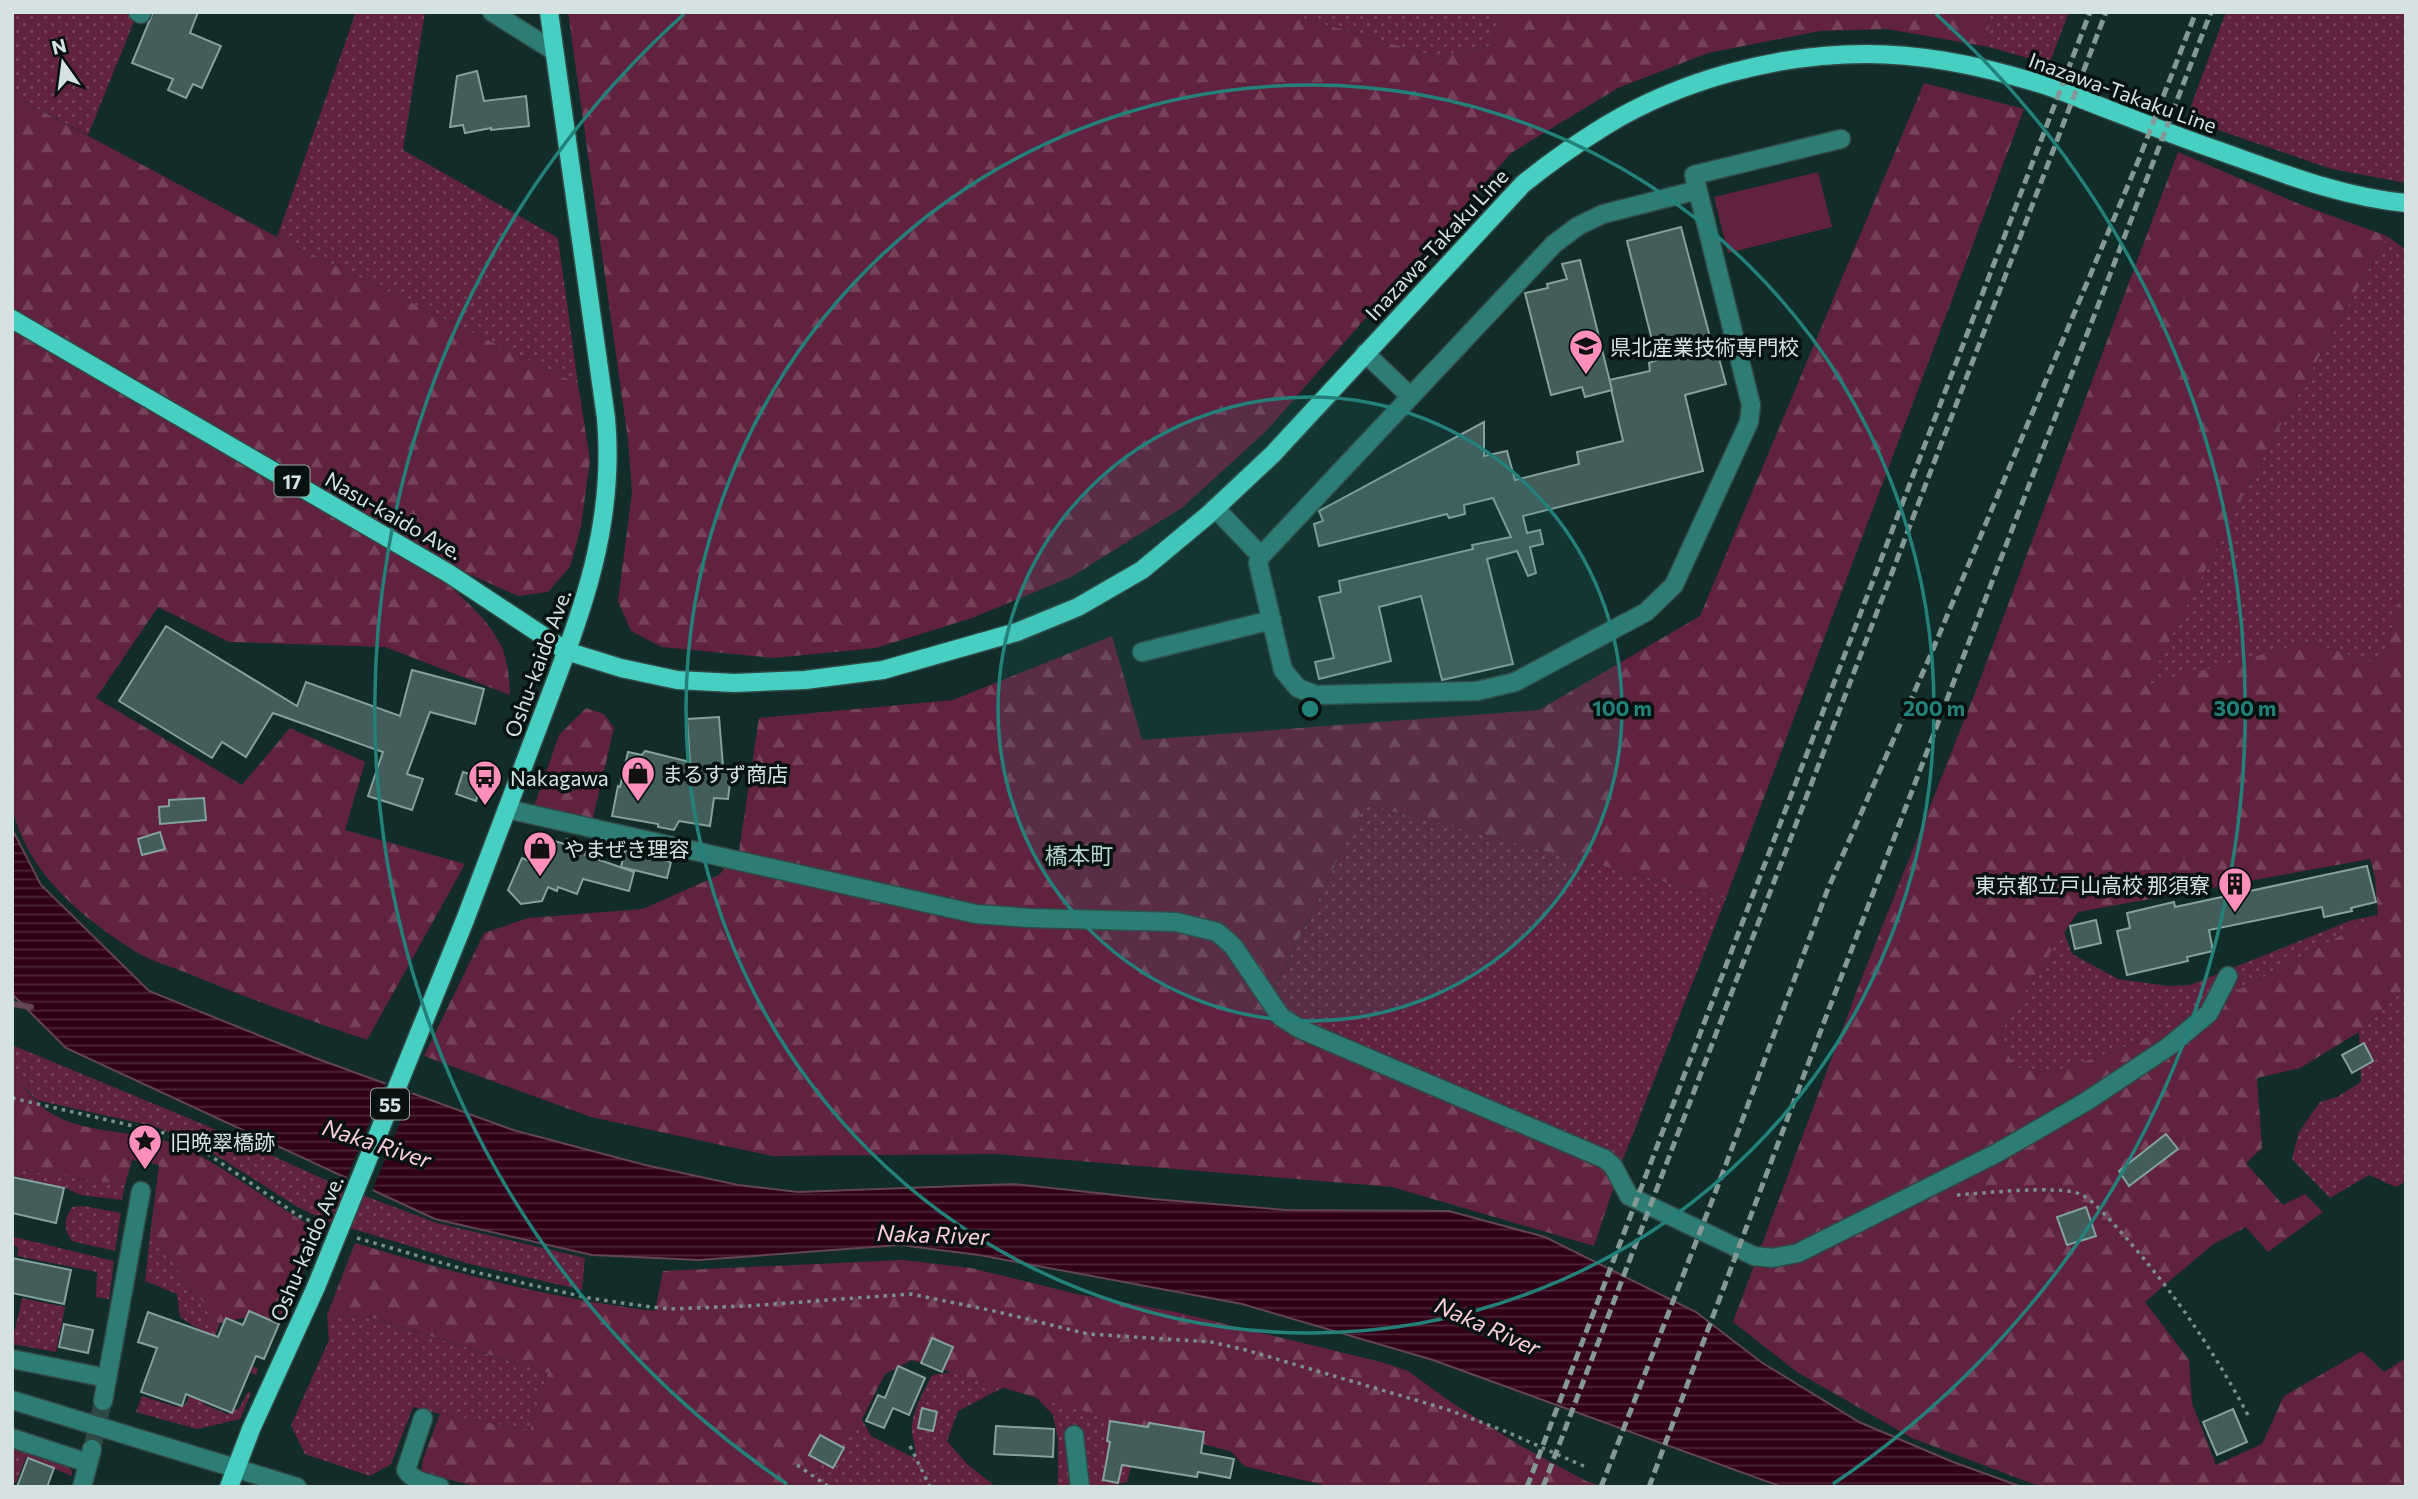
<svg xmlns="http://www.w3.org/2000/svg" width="2418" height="1499" font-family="Commissioner,'Noto Sans JP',sans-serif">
<defs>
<pattern id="grass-dots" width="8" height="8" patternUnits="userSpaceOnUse" patternTransform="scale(1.75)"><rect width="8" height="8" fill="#60223e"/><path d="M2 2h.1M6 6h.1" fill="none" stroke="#76425a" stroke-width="1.8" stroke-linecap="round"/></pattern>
<pattern id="forest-firs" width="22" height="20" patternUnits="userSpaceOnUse" patternTransform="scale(1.75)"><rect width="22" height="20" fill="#60223e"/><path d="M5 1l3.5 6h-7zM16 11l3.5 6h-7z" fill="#76425a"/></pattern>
<pattern id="water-rules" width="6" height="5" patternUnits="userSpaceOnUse" patternTransform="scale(1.75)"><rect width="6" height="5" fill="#310017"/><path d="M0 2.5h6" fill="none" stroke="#4e2538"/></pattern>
</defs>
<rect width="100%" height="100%" fill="#122c29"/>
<g fill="url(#grass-dots)">
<path d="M 12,12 L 138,12 L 88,135 L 12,95 Z"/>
<path d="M 356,12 L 425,12 L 403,150 L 558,238 L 578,384 L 277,237 Z"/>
<path d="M 1282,12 L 1501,12 L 1491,46 L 1437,57 Z"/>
<path d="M 1953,12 L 2069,12 L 2049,64 L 1989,47 L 1987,17 Z"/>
<path d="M 2226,12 L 2406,12 L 2406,183 L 2332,169 L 2186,119 Z"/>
<path d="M 2387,236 L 2406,250 L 2406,579 L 2381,665 L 2309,642 L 2146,686 L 2259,464 Z"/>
<path d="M 1365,804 L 1726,898 L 1623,1159 L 1260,1018 Z"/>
<path d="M 2378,915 L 2257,981 L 2194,1010 L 2137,1043 L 2051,1073 L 2014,1067 L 2000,1034 L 2035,975 L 2064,932 L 2072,954 L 2118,979 L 2168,986 L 2190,985 L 2352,920 Z"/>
<path d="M 2406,986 L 2406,1181 L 2396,1187 L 2369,1175 L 2330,1198 L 2292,1159 L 2299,1132 L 2320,1102 L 2337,1097 L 2361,1082 L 2359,1032 Z"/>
<path d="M 12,1045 L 205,1125 L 341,1187 L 437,1223 L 585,1258 L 582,1290 L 470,1264 L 326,1221 L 296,1206 L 222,1159 L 179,1136 L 153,1126 L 36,1100 L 12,1073 Z"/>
<path d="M 12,1169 L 125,1185 L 122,1200 L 80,1195 L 66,1188 L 15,1176 L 12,1178 Z"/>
<path d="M 84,1206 L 121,1213 L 115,1251 L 72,1241 C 63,1228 64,1220 72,1207 Z"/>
<path d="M 151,1227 L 171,1257 L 190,1291 L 206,1304 L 209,1319 L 220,1323 L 215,1336 L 195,1327 L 180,1317 L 177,1294 L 145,1281 Z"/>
<path d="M 14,1237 L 114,1261 L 109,1299 L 96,1297 L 97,1272 L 17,1256 L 19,1248 L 13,1244 Z"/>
<path d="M 22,1298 L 65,1307 L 56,1352 L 12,1344 L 12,1329 L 15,1330 Z"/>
<path d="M 327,1315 L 365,1316 L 548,1373 L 530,1430 L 440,1414 L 413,1407 L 391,1464 L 370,1476 L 305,1454 L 291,1425 L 329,1340 Z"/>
<path d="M 216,1343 L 237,1350 L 237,1359 L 258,1369 L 256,1375 L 224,1361 L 217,1361 L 201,1398 L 204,1404 L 227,1414 L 239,1408 L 248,1392 L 251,1393 L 240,1419 L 197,1429 L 136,1412 L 142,1396 L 177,1407 L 186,1404 C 194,1383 199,1364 209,1344 Z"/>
<path d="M 952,1372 L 1004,1387 L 958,1411 L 947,1441 L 967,1464 L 996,1487 L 806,1487 L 841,1438 L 862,1419 L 871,1436 L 914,1458 C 918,1445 910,1436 912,1424 C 914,1408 925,1389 932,1375 Z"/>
<path d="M 1037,1398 L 1117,1418 L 1132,1463 L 1127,1482 L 1107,1487 L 1055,1487 L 1058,1482 L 1058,1440 L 1053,1415 Z"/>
<path d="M 12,1446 L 68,1465 L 72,1471 L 72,1476 L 26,1457 L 16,1483 L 12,1481 Z"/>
</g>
<g fill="url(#forest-firs)" fill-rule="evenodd">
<path d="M 568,12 L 1282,12 L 1437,57 L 1491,46 L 1501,12 L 1953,12 L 1988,17 L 1989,47 L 1887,29 L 1820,31 L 1708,53 L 1618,88 L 1511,153 L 1266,431 L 1183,507 L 1071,577 L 972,618 L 876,648 L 773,658 L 662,647 L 631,631 L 618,601 L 632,492 L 628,440 Z"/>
<path d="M 1924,83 L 2024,109 L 1726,898 L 1365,804 L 1260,1017 L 1623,1159 L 1594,1246 L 1392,1187 L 996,1154 L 772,1156 L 591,1117 L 424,1056 L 484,933 L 528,918 L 643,909 L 719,875 L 739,851 L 759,718 L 953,700 L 1112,636 L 1142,740 L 1539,710 L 1700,616 Z"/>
<path d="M 12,95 L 277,237 L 578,384 L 590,460 L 581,526 L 570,567 L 548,592 L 518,596 L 440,561 L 432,570 C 452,588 487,617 499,642 C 508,657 509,678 510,695 L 385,647 L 229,642 L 158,607 L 96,698 L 242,785 L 290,728 L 365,762 L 345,830 L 465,864 L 367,1040 C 308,1020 249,999 192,975 C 173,967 150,961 133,950 C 80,916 26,871 12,807 Z"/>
<path d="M 2178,152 L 2299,204 L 2387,236 L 2259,464 L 2147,685 L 2309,642 L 2381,665 L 2406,579 L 2406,986 L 2359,1032 L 2300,1068 L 2257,1078 L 2262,1148 L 2246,1163 L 2283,1205 L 2305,1194 L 2323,1212 L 2268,1252 L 2246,1227 L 2212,1245 L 2145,1302 L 2189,1360 L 2192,1403 L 2216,1465 L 2262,1444 L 2284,1396 L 2362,1351 L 2384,1372 L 2406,1358 L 2406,1487 L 2041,1487 L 1912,1438 L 1797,1372 L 1733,1322 L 1859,985 L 1975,693 ZM 2370,859 L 2375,877 L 2378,915 L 2257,981 L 2194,1010 L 2137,1043 L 2051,1073 L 2014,1067 L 2000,1034 L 2035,975 L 2078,912 Z"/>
<path d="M 586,708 L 604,714 L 614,728 L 592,822 L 533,809 L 559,735 Z"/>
<path d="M 12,1073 C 24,1085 34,1103 49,1112 C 88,1137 140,1128 183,1147 C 231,1170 273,1206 321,1231 L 284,1319 L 242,1318 L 220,1323 L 209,1319 L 206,1304 L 190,1291 L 171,1257 L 151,1227 L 159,1165 L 132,1160 L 125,1185 L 12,1169 Z"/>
<path d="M 355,1243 C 453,1273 554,1299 655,1311 L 663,1271 L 903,1260 L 971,1268 L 1077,1294 L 1176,1312 L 1381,1362 L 1408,1371 L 1451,1402 L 1521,1446 L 1586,1481 L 1606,1487 L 1332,1487 L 1244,1466 L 1232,1452 L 1037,1398 L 912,1360 L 885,1374 L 862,1419 L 841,1438 L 806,1487 L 478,1487 L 421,1472 L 423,1459 L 440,1414 L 530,1430 L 548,1373 L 366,1316 L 327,1315 Z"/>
</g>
<path fill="#60223e" d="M 1818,172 L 1832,227 L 1728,253 L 1714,197 Z"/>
<path fill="url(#water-rules)" stroke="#624454" stroke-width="2" d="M 12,829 L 41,885 L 149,991 L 315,1058 L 513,1130 L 645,1165 L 738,1185 L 798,1192 L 1014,1184 L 1153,1199 L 1286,1210 L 1449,1211 L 1545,1237 L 1696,1312 L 1761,1362 L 1859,1422 L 1953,1462 L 2022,1487 L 1782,1487 L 1433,1360 L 1242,1304 L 979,1255 L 900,1245 L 699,1260 L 592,1255 L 435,1219 L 66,1048 L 12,994 Z"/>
<path fill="#122c29" d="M 387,1080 L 413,1090 L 371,1194 L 345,1182 Z"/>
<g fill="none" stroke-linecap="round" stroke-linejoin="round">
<path stroke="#624454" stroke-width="6" d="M 12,1004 L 31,1007"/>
</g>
<g fill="#425d5a" stroke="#84a19d" stroke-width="2">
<path d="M 153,12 L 198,12 L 190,33 L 221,46 L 202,88 L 193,84 L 186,98 L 168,90 L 173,79 L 132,63 Z"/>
<path d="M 477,71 L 484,101 L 526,96 L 529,126 L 491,130 L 491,128 L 465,133 L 463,125 L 450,127 L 457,76 Z"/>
<path d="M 1681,227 L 1715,356 L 1718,355 L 1726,384 L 1685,395 L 1703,471 L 1523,516 L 1527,533 L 1540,530 L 1543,544 L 1530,547 L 1536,573 L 1528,576 L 1517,551 L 1487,559 L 1513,664 L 1442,680 L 1421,596 L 1379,607 L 1391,661 L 1319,679 L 1315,662 L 1334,658 L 1319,597 L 1341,592 L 1339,581 L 1473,549 L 1472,545 L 1511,537 L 1493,498 L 1464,505 L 1465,514 L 1449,518 L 1447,514 L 1319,546 L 1314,524 L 1323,521 L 1319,511 L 1484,422 L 1484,456 L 1507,451 L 1515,480 L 1579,464 L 1577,452 L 1623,441 L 1609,380 L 1650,371 L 1649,363 L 1657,360 L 1627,241 Z"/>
<path d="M 1580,260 L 1612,390 L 1585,397 L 1582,387 L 1551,395 L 1525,293 L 1548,288 L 1547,284 L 1567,279 L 1562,264 Z"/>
<path d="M 166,626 L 297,706 L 306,682 L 400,716 L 412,670 L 484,689 L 475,724 L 430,712 L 407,774 L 423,779 L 412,810 L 368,796 L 383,752 L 273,713 L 246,757 L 222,742 L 212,758 L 119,701 Z"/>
<path d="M 719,717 L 723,766 L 732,768 L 728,799 L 714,798 L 710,826 L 679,821 L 674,830 L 658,827 L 658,824 L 612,816 L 618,786 L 620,787 L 628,752 L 642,755 L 645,751 L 690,762 L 687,719 Z"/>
<path d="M 463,772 L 483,778 L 476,801 L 456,794 Z"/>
<path d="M 204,798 L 206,820 L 160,824 L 159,807 L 169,806 L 169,800 Z"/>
<path d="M 160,832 L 165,849 L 142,855 L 138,839 Z"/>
<path d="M 567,839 L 588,846 L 585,855 L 634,872 L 629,891 L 583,879 L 577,894 L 558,887 L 557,891 L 548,887 L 542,901 L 521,904 L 508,890 L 522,858 L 542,866 L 551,840 L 565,844 Z"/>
<path d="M 625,850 L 671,862 L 667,878 L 621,867 Z"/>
<path d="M 2367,866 L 2376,902 L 2351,908 L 2352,911 L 2324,917 L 2322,907 L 2209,930 L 2213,951 L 2187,957 L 2188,961 L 2127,975 L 2117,931 L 2130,928 L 2127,913 L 2174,902 L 2175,907 Z"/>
<path d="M 2096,920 L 2101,943 L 2075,949 L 2070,926 Z"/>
<path d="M 2364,1043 L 2373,1061 L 2352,1073 L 2342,1055 Z"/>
<path d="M 2166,1134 L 2178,1149 L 2129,1186 L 2119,1171 Z"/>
<path d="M 12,1177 L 64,1188 L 56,1223 L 12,1213 Z"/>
<path d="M 2086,1207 L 2096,1236 L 2067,1245 L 2057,1217 Z"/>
<path d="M 12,1258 L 71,1270 L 64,1304 L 12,1293 Z"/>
<path d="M 249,1311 L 279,1324 L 264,1359 L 256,1356 L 232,1413 L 186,1394 L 182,1406 L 141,1392 L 157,1348 L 138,1342 L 148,1312 L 218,1337 L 226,1318 L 243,1325 Z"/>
<path d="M 64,1324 L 93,1330 L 88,1353 L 59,1347 Z"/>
<path d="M 932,1338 L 953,1347 L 942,1372 L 921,1363 Z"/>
<path d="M 898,1366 L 925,1378 L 909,1415 L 893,1408 L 884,1428 L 866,1421 L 878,1395 L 885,1398 Z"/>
<path d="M 922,1408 L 937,1412 L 933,1431 L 918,1428 Z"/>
<path d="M 2233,1409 L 2247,1442 L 2217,1455 L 2203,1422 Z"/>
<path d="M 1110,1421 L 1148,1427 L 1149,1423 L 1204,1432 L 1201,1453 L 1234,1459 L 1230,1478 L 1198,1472 L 1197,1477 L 1122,1465 L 1118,1483 L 1103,1480 L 1110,1442 L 1107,1441 Z"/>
<path d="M 996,1426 L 1054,1429 L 1053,1457 L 994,1454 Z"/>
<path d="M 820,1435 L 844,1448 L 833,1468 L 809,1455 Z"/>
<path d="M 28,1458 L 54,1468 L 47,1487 L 17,1487 Z"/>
</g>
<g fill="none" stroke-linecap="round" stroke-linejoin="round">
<path stroke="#2f4745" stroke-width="18" stroke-dasharray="18 9" stroke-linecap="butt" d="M 92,1449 L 103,1401"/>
<g stroke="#314946" stroke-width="21">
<g id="minor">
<path d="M 138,12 L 141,14 L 142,12"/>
<path d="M 492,12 L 554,51"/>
<path d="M 1698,190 L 1603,214 L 1578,226 L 1554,244 L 1261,556 L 1258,563 L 1283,670 L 1298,688 L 1316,695 L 1477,691 L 1515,682 L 1646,612 L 1674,585 L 1749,422 L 1751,405 L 1694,175 L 1841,139"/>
<path d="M 1365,353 L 1410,396"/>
<path d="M 1215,508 L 1261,556"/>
<path d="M 1142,652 L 1272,620"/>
<path d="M 507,809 L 976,914 L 1030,918 L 1176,922 L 1217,932 L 1233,946 L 1281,1017 L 1300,1029 L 1605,1159 L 1613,1166 L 1629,1196 L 1754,1256 L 1772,1258 L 1798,1253 L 1997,1153 L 2087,1101 L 2168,1047 L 2209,1013 L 2228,976"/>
<path d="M 12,1359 L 107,1378"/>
<path d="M 12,1400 L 297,1487"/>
<path d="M 103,1401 L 141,1191"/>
<path d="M 423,1418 L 406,1470 C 414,1482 428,1483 440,1487"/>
<path d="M 1074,1435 L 1080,1487"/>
<path d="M 12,1438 L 88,1463"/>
<path d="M 82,1487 L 92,1449"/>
</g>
</g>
<g stroke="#314946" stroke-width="21">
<g id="major">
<path d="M 12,319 L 448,573 L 566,651 L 621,668 L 677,680 L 734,683 L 805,680 L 883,670 L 1017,632 L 1078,607 L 1142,570 L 1208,515 L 1273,454 L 1523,184 C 1549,163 1576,144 1605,126 C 1682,79 1778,54 1867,54 C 1923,54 1981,66 2034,82 C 2053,87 2071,95 2089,102 C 2128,117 2168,133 2208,147 C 2272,169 2338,197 2406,203"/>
<path d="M 465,920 C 490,854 515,788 540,722 C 579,619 616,530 606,418 L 549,12"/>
<path d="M 229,1487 L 251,1429 L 316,1287"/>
</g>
</g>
<g stroke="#7a8e8b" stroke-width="3.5" stroke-dasharray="3.5 5" stroke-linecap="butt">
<path d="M 12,1098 L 164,1133 L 202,1150 L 299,1216 L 320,1225"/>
<path d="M 1957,1195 C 1985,1193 2057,1185 2080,1194 C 2092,1199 2110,1220 2119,1230 C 2172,1289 2213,1349 2250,1419"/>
<path d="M 357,1238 L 470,1271 L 589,1298 L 629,1304 L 668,1309 L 747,1306 L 911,1294 L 994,1311 L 1088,1334 L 1211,1342 L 1246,1350 L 1446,1409 L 1507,1432 L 1588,1468"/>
<path d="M 910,1446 L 930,1487"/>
<path d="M 797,1465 L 829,1487"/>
</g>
<use href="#minor" stroke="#2e7d75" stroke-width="18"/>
<use href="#major" stroke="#47d0c2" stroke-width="18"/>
<g stroke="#849895" stroke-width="5" stroke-dasharray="10 5" stroke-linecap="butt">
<path d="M 1527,1487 L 2090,12"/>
<path d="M 1543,1487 L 2106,12"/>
<path d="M 1601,1487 L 1722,1175 L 1827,891 L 1931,654 L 2139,159 L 2196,12"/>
<path d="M 1649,1487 C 1833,994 2022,503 2211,12"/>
</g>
<g stroke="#314946" stroke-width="21" stroke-linecap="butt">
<path id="major-bridge" d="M 316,1287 L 465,920"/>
</g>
<use href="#major-bridge" stroke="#47d0c2" stroke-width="18"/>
</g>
<circle cx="1310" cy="709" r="312" fill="#23817a" fill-opacity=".12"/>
<g fill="none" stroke="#23817a" stroke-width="3.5">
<circle cx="1310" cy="709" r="312"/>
<circle cx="1310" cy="709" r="624"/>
<path d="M787 1484A935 935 0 0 1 684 14M1936 14A935 935 0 0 1 1833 1484"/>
</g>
<defs>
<g id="school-pin" transform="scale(1.75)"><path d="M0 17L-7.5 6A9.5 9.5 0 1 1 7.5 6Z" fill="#fe8ebc" stroke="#071210"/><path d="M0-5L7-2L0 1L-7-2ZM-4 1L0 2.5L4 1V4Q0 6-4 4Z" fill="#111"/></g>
<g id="shop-pin" transform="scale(1.75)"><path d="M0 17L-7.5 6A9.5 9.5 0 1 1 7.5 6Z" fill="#fe8ebc" stroke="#071210"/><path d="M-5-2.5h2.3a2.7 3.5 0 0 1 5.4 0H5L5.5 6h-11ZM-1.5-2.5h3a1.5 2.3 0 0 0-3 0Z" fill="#111"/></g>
<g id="bus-pin" transform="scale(1.75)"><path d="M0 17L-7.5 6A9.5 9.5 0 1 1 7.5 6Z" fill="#fe8ebc" stroke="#071210"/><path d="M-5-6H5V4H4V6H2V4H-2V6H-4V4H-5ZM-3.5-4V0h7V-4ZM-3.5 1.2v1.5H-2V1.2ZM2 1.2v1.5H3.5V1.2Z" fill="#111"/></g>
<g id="building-pin" transform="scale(1.75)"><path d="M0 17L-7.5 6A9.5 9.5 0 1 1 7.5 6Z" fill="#fe8ebc" stroke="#071210"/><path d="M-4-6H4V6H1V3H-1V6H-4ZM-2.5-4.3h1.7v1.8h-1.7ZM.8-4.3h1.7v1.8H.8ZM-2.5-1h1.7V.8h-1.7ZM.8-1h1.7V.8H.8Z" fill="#111"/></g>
<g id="sight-pin" transform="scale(1.75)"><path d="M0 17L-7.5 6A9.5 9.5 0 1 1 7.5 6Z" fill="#fe8ebc" stroke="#071210"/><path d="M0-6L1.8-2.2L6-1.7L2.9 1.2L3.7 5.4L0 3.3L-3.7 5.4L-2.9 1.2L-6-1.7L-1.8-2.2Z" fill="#111"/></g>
</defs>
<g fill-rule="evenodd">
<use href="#school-pin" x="1586" y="346"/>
<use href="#shop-pin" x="638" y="773"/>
<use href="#bus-pin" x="485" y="777"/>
<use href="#shop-pin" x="540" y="848"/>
<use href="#building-pin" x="2235" y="884"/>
<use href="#sight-pin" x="145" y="1141"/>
</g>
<g text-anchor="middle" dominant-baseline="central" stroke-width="7" stroke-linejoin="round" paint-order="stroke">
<g fill="#071210" stroke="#96a4a2" stroke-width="2">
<rect x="274.5" y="465.5" width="35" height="31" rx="5"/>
<rect x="371" y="1088.5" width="38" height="31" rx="5"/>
</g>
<g font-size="19" font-weight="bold" fill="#d4e3e1">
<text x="292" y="481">17</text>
<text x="390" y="1104">55</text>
</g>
<g font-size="21" fill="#d4e3e1" stroke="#071210">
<text transform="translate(2123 92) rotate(20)">Inazawa-Takaku Line</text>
<text transform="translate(1436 244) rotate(-47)">Inazawa-Takaku Line</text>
<text transform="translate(394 515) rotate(30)">Nasu-kaido Ave.</text>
<text transform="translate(537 663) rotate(-70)">Oshu-kaido Ave.</text>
<text transform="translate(306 1248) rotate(-67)">Oshu-kaido Ave.</text>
</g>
<g font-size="21" fill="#d4e3e1" stroke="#071210" text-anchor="start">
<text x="1610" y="346">県北産業技術専門校</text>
<text x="662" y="773">まるすず商店</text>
<text x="510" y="777">Nakagawa</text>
<text x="564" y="848">やまぜき理容</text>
<text x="2210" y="884" text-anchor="end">東京都立戸山高校 那須寮</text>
<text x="170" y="1141">旧晩翠橋跡</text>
</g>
<g font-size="23" fill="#b5d3ce" stroke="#071210">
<text x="1079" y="855">橋本町</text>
</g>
<g font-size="23" font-style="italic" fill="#fccddd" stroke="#071210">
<text transform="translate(377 1143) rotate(18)">Naka River</text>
<text transform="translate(933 1234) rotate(2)">Naka River</text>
<text transform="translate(1488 1326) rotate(24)">Naka River</text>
</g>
</g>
<circle cx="1310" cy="709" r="10" fill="#23817a" stroke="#071210" stroke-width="3.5"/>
<g font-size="21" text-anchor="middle" font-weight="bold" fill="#23817a" stroke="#071210" stroke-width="7" stroke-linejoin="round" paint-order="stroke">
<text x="1622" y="716">100 m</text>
<text x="1934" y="716">200 m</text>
<text x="2245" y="716">300 m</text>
</g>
<rect width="2418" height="1499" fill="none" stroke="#d4e3e1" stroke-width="28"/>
<g transform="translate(63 63) rotate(346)" stroke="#071210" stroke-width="5" paint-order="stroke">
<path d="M0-5L12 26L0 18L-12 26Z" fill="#d4e3e1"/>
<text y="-10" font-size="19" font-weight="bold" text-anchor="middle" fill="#d4e3e1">N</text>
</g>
</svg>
